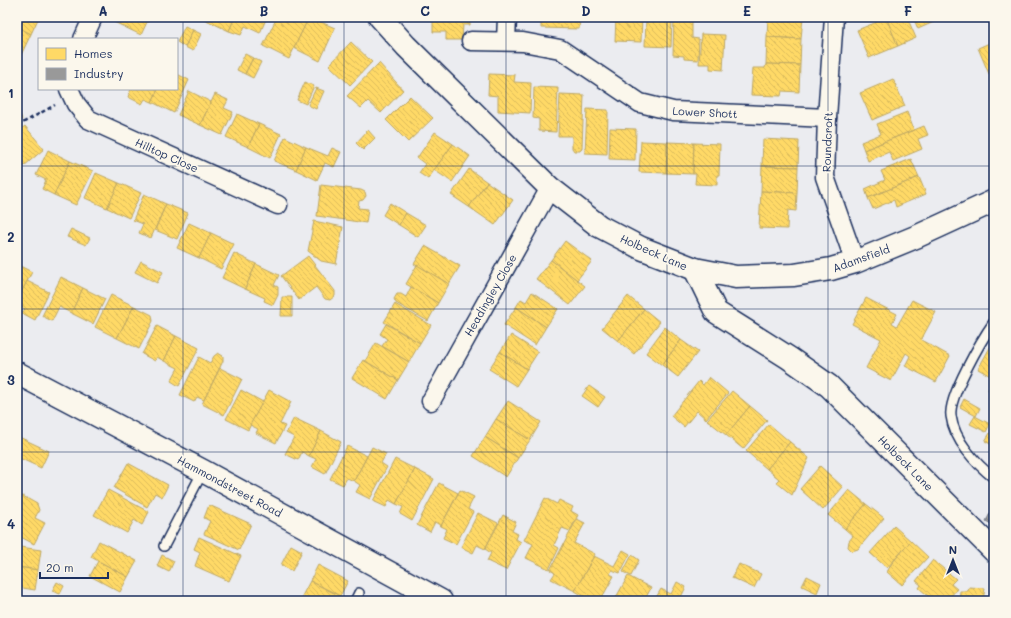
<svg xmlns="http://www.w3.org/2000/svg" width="1011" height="618" font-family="Mali,sans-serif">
<defs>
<pattern id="homes-back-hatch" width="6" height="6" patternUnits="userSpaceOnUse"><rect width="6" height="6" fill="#ffd966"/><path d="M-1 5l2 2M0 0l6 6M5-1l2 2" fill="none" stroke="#dabb5b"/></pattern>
<pattern id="industry-back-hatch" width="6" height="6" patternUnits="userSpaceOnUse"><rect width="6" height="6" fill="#999"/><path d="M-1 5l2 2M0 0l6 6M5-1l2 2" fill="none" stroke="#7c7d80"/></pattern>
</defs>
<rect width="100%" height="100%" fill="#ebecf0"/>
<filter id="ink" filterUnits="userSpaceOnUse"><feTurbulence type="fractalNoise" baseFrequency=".025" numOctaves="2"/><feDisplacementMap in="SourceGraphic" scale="8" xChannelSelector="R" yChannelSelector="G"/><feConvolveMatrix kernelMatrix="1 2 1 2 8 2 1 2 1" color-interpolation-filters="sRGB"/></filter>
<g filter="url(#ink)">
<g fill="url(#homes-back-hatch)" stroke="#bba664">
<path d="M 17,17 L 39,17 L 31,34 L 17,27 Z"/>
<path d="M 116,17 L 143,17 L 148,20 L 141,35 L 114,22 Z"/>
<path d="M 204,17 L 235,17 L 229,31 L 204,19 Z"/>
<path d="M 235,17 L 267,17 L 260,33 L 245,26 L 241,35 L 229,31 Z"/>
<path d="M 277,17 L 309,17 L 289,59 L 263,46 Z"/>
<path d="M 309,17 L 335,28 L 320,61 L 294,48 Z"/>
<path d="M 433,17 L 470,17 L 470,25 L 463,25 L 462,40 L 446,40 L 446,32 L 433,32 Z"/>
<path d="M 541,17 L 580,17 L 579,29 L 541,28 Z"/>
<path d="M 616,17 L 642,17 L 641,42 L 615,41 Z"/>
<path d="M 674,17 L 692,18 L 692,38 L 699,39 L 698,60 L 684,59 L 684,56 L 673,55 Z"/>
<path d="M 768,17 L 803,17 L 801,39 L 767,37 Z"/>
<path d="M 875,17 L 886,17 L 898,46 L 869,58 L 857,30 L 877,22 Z"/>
<path d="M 886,17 L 907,17 L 916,38 L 898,46 Z"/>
<path d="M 913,17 L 934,17 L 936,21 L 918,29 Z"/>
<path d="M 646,18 L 672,18 L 671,47 L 645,46 Z"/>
<path d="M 185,26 L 193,30 L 185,47 L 177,42 Z"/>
<path d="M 17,27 L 31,34 L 21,55 L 17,53 Z"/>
<path d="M 193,30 L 201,34 L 193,51 L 185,47 Z"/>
<path d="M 701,34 L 725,35 L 723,70 L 710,69 L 710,64 L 699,64 Z"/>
<path d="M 767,37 L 801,39 L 800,65 L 766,64 Z"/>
<path d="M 994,41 L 994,72 L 989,74 L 978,48 Z"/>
<path d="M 351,42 L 372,62 L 350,85 L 329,65 Z"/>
<path d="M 245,54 L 253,58 L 245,74 L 237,70 Z"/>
<path d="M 253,58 L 261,62 L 253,78 L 245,74 Z"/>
<path d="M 379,63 L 403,90 L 381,113 L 368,101 L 361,108 L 347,96 Z"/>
<path d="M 766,64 L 800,65 L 799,92 L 782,91 L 781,96 L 751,95 L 753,68 L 765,68 Z"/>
<path d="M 177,74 L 189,80 L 174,113 L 152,102 L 158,89 L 177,89 Z"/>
<path d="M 489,74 L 515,75 L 514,82 L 531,83 L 530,113 L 498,111 L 498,96 L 488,95 Z"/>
<path d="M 893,79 L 905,106 L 872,120 L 860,93 Z"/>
<path d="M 305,82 L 314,86 L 306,104 L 297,100 Z"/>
<path d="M 534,87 L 558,88 L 556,132 L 539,131 L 539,119 L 533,118 Z"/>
<path d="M 316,88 L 324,91 L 316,109 L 308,105 Z"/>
<path d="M 131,89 L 158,89 L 152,102 L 145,99 L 142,104 L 128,97 Z"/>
<path d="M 189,91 L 211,102 L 200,125 L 178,115 Z"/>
<path d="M 215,94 L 228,100 L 224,108 L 233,112 L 222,135 L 200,125 Z"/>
<path d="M 560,94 L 584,95 L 582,148 L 580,151 L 574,151 L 572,148 L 572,136 L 558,136 Z"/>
<path d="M 410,96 L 433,118 L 408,142 L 386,120 Z"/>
<path d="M 17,102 L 22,120 L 17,123 Z"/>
<path d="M 587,109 L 608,110 L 607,154 L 585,153 Z"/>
<path d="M 907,112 L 914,130 L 864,150 L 861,142 L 881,134 L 877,124 Z"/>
<path d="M 237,114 L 259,124 L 248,147 L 226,137 Z"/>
<path d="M 259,124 L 281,134 L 270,158 L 248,147 Z"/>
<path d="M 25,126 L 44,149 L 17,172 L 17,132 Z"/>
<path d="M 924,126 L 928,135 L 918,139 L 922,149 L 893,161 L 889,152 L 868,161 L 864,150 Z"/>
<path d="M 610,128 L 636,129 L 635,160 L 609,159 Z"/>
<path d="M 368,130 L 375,138 L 363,150 L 356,143 Z"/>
<path d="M 435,132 L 453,144 L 428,179 L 419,173 L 425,164 L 417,158 Z"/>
<path d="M 285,137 L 306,147 L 296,170 L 274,161 Z"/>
<path d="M 763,139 L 799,141 L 798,167 L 762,166 Z"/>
<path d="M 641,141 L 667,142 L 666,173 L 639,172 Z"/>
<path d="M 667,142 L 694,143 L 693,174 L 666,173 Z"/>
<path d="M 694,143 L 720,144 L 719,175 L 717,175 L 717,185 L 695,184 L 696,174 L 693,174 Z"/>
<path d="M 453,144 L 470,156 L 452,182 L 434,170 Z"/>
<path d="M 306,147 L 328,156 L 332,148 L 341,152 L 334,167 L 325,163 L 317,180 L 296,170 Z"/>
<path d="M 48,150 L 70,161 L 54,195 L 42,189 L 46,180 L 36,175 Z"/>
<path d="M 911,159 L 919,177 L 868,198 L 865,189 L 885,180 L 881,171 Z"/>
<path d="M 70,161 L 93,171 L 76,205 L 54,195 Z"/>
<path d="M 762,166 L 798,167 L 797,193 L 761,191 Z"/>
<path d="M 469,169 L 487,182 L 469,207 L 451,195 Z"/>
<path d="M 96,173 L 119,183 L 107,208 L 85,198 Z"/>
<path d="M 919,177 L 926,194 L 896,207 L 894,200 L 873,209 L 868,198 Z"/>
<path d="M 487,182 L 513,200 L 495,225 L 469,207 Z"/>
<path d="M 119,183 L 141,193 L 129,218 L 107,208 Z"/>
<path d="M 321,185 L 361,190 L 365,192 L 366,196 L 363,200 L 359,201 L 358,208 L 368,209 L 366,223 L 317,216 Z"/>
<path d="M 761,191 L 797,193 L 796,211 L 788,210 L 787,229 L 759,228 Z"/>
<path d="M 144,194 L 166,204 L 151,238 L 139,233 L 143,224 L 133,220 Z"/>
<path d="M 390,203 L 406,213 L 399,225 L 383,215 Z"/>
<path d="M 166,204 L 188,213 L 177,239 L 155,230 Z"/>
<path d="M 406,213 L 426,225 L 418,237 L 399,225 Z"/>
<path d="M 314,221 L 343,227 L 336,264 L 321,261 L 308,251 Z"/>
<path d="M 189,223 L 211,233 L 199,258 L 177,248 Z"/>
<path d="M 71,229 L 90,238 L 86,245 L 67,237 Z"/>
<path d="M 211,233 L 234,244 L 221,269 L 199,258 Z"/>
<path d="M 565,241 L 592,261 L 577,280 L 551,260 Z"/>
<path d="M 425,246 L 460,266 L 449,284 L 414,264 Z"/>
<path d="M 234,253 L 256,264 L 245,289 L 222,278 Z"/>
<path d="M 308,256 L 335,291 L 335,296 L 330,300 L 325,299 L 316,287 L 299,300 L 281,276 Z"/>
<path d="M 551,260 L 585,286 L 570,305 L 536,279 Z"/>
<path d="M 141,261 L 163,272 L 157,283 L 135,272 Z"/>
<path d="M 256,264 L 279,275 L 274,285 L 278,287 L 278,295 L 273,305 L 264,301 L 265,298 L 245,289 Z"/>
<path d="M 18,265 L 32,272 L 17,301 L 17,268 Z"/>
<path d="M 417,265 L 449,284 L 438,303 L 406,284 Z"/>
<path d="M 61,277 L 83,288 L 71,313 L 59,307 L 52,321 L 42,316 Z"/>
<path d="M 27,281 L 49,292 L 35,320 L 22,313 L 25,309 L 17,305 L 17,301 Z"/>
<path d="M 411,287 L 438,303 L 428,321 L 396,303 L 394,299 L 397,294 L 401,294 L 406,297 Z"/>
<path d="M 83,288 L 105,299 L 93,324 L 71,313 Z"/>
<path d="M 532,292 L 558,309 L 546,327 L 516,307 L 521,299 L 526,302 Z"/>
<path d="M 111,295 L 134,306 L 117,338 L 95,327 Z"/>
<path d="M 628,296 L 644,309 L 618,341 L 602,328 Z"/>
<path d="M 282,297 L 292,297 L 292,316 L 281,316 Z"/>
<path d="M 866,298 L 897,314 L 892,323 L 897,326 L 912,300 L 936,312 L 921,340 L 950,356 L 936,382 L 905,366 L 910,356 L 906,353 L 891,381 L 866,368 L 881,339 L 852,324 Z"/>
<path d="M 395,304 L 431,325 L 420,343 L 384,322 Z"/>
<path d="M 134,306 L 152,315 L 153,321 L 139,349 L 117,338 Z"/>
<path d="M 516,307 L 546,327 L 535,345 L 504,325 Z"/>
<path d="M 644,309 L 660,322 L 634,354 L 618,341 Z"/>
<path d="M 386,324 L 420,343 L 409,362 L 382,346 L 387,339 L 380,334 Z"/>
<path d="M 157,326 L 176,336 L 164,361 L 157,357 L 155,361 L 142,354 Z"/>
<path d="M 665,327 L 681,340 L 662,365 L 646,353 Z"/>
<path d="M 511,335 L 538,352 L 527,369 L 500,352 Z"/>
<path d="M 176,336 L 199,348 L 179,386 L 171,381 L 178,368 L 164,361 Z"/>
<path d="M 681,340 L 698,352 L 678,377 L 662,365 Z"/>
<path d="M 993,342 L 994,343 L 994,378 L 978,369 Z"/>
<path d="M 376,343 L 409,362 L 398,380 L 365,361 Z"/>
<path d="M 500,352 L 527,369 L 516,386 L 489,369 Z"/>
<path d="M 218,353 L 223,356 L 223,361 L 204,400 L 197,397 L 194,402 L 180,395 L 199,357 L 210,363 L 214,356 Z"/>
<path d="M 363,360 L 398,380 L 387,399 L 352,378 Z"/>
<path d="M 220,368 L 242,379 L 224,415 L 202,404 Z"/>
<path d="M 709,377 L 728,393 L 706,419 L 697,411 L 684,427 L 671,416 L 699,381 L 703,385 Z"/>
<path d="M 994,379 L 994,394 L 988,390 Z"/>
<path d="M 589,386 L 605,397 L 598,407 L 582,396 Z"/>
<path d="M 241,390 L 263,402 L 248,430 L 226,419 Z"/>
<path d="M 269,390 L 291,402 L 280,424 L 285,426 L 276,443 L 256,433 L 258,429 L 250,425 Z"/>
<path d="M 732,391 L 750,406 L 726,435 L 707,420 Z"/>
<path d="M 964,399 L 980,408 L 976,416 L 960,407 Z"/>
<path d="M 508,401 L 541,422 L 530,440 L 496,419 Z"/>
<path d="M 750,406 L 767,420 L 743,449 L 726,435 Z"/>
<path d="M 975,416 L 990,424 L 986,432 L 970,424 Z"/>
<path d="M 294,418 L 321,431 L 309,456 L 302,452 L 298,460 L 285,454 L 294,437 L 286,433 Z"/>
<path d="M 496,419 L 530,440 L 518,458 L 485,437 Z"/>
<path d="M 769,424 L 790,442 L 767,469 L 746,451 Z"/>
<path d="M 321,431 L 341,442 L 325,474 L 312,467 L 316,459 L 309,456 Z"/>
<path d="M 990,433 L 994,435 L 994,446 L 985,441 Z"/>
<path d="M 17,436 L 49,451 L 41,468 L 17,457 Z"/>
<path d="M 485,437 L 518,458 L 506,477 L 473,456 Z"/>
<path d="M 790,442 L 809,458 L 792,495 L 776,482 L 779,479 L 767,469 Z"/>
<path d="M 347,446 L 367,456 L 354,481 L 347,478 L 343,485 L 330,479 Z"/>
<path d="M 372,447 L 386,454 L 381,463 L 387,467 L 370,499 L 356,492 L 360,485 L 354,481 Z"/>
<path d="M 395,459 L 415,469 L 396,504 L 389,500 L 386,507 L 373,501 Z"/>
<path d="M 128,463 L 168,485 L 162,497 L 155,493 L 147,507 L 114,488 Z"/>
<path d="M 820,466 L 843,487 L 823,510 L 800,489 Z"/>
<path d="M 415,469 L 434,479 L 412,521 L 400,514 L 403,507 L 396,504 Z"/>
<path d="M 439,483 L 458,493 L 441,526 L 435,522 L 430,532 L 417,525 Z"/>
<path d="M 108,490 L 149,512 L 142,525 L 134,520 L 127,533 L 94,515 Z"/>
<path d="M 460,490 L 474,497 L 468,509 L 473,512 L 456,544 L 443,538 L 447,529 L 441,526 Z"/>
<path d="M 849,490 L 866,504 L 845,529 L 828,515 Z"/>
<path d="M 23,496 L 37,504 L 39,510 L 35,518 L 45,523 L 34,544 L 17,535 L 17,497 Z"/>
<path d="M 545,498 L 557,504 L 559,500 L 573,507 L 571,511 L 578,515 L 570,531 L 562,528 L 554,545 L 559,548 L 549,569 L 526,558 L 533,544 L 524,540 Z"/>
<path d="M 866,504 L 884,518 L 858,549 L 852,551 L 848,547 L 849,541 L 853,536 L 845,529 Z"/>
<path d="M 209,505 L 251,524 L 239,550 L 204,534 L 210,521 L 204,518 Z"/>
<path d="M 478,513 L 498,523 L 485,549 L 477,545 L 473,553 L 461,547 Z"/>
<path d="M 503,515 L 516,522 L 512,531 L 518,534 L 516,539 L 521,542 L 506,570 L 487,561 L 491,553 L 485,549 Z"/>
<path d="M 577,519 L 585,523 L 574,543 L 595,554 L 575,591 L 551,579 L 555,573 L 550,570 Z"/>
<path d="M 894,526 L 911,541 L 887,568 L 870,553 Z"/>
<path d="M 199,537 L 241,556 L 229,581 L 195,566 L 200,552 L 194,549 Z"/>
<path d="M 99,541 L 137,561 L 128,577 L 91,557 Z"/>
<path d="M 911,541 L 928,557 L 902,585 L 887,572 L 892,563 Z"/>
<path d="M 291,545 L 302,551 L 292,571 L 281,565 Z"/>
<path d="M 20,547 L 41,550 L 38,570 L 17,567 Z"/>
<path d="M 623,550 L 630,554 L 620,573 L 612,570 L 610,574 L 614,576 L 600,601 L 592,601 L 575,591 L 594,556 L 614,566 Z"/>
<path d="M 162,555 L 174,561 L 169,572 L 157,566 Z"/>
<path d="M 632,555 L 639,560 L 631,576 L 623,572 Z"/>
<path d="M 933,560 L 956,579 L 951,584 L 957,589 L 951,596 L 954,599 L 952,601 L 934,601 L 919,588 L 921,585 L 916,581 Z"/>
<path d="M 98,561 L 128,577 L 120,592 L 90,576 Z"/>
<path d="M 739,564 L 761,574 L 754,588 L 732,578 Z"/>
<path d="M 318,565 L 348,581 L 340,596 L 310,581 Z"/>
<path d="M 17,567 L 38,570 L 35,590 L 17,587 Z"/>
<path d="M 628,576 L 651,588 L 644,601 L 614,601 Z"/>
<path d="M 807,576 L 821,583 L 817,593 L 802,586 Z"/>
<path d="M 310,581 L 340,596 L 338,601 L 311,601 L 302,596 Z"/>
<path d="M 57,582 L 64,586 L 60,594 L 52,591 Z"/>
<path d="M 677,582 L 686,587 L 679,601 L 654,601 L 661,589 L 671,594 Z"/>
<path d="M 969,587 L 985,588 L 983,601 L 959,601 L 960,591 L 968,591 Z"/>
</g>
<path fill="url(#industry-back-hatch)" stroke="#737987" d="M 994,506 L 994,526 L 986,521 Z"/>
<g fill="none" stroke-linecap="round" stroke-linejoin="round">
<g stroke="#1b2f5e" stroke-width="12">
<g id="lane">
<path d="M 994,322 C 982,339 948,397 951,416 C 954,440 976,464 994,478"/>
<path d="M 164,546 L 203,471"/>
<path d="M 355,601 L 359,593"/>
</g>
</g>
<g stroke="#1b2f5e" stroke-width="21">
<g id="street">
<path d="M 834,17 L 827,118 L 825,177 L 855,262"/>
<path d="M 83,39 L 93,17"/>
<path d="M 471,41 L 523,42 L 560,49 L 640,103 L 673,111 L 827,118"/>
<path d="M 506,41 L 507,17"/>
<path d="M 69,89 L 76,104 L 88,119 L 278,205"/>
<path d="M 431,401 L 550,188"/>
</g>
</g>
<g stroke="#1b2f5e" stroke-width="25">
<g id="secondary">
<path d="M 380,17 L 406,46 L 550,188 L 599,226 L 641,248 L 695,269 L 736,277 L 794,275 L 831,269 L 855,262 L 918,236 L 994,201"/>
<path d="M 695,269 L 716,312 L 789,358 L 829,386 L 994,551"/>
<path d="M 17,373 L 203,471 L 441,601"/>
</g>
</g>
<path stroke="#1b2f5e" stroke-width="2.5" stroke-dasharray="4 3" stroke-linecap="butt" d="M 17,126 L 55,105"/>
<use href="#lane" stroke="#fbf7ec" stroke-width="9"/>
<use href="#street" stroke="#fbf7ec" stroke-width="18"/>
<use href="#secondary" stroke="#fbf7ec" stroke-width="22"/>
</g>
</g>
<path fill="none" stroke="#1b2f5e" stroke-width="1" stroke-opacity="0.55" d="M 183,17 L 183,601M 344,17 L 344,601M 506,17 L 506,601M 667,17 L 667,601M 828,17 L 828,601M 17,166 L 994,166M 17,309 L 994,309M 17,452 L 994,452"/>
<g text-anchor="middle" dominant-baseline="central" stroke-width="4" stroke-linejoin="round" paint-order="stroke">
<g font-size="11" fill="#1b2f5e" stroke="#fbf7ec">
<text transform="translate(705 112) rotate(3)">Lower Shott</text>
<text transform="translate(827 142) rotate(-88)">Roundcroft</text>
<text transform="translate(167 155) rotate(24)">Hilltop Close</text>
<text transform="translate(654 252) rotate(24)">Holbeck Lane</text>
<text transform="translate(861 258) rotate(-20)">Adamsfield</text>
<text transform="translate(490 295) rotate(-60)">Headingley Close</text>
<text transform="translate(906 463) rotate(45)">Holbeck Lane</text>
<text transform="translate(230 486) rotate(28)">Hammondstreet Road</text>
</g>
</g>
<rect width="1011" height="618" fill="none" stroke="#fbf7ec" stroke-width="44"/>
<rect x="38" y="38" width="140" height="52" fill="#fbf7ec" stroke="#a1a7b3"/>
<rect x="46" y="48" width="20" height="12" fill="#ffd966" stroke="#a1a7b3"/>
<text x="74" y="58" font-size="12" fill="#1b2f5e">Homes</text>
<rect x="46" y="68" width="20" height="12" fill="#999999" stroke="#a1a7b3"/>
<text x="74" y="78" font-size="12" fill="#1b2f5e">Industry</text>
<g transform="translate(953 560)" stroke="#fbf7ec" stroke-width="3" paint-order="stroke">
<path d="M0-3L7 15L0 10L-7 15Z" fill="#1b2f5e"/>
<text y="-6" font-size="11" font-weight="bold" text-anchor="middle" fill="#1b2f5e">N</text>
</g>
<path d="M40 572v6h68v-6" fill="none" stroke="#1b2f5e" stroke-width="2"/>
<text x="46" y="572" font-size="12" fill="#1b2f5e" stroke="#fbf7ec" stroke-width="3" paint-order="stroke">20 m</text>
<rect x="22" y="22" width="967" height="574" fill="none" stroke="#1b2f5e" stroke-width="1.5"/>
<g font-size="13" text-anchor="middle" font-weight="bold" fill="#1b2f5e">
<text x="103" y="16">A</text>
<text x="264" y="16">B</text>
<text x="425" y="16">C</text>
<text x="586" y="16">D</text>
<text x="747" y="16">E</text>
<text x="908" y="16">F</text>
<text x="11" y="98">1</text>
<text x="11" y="242">2</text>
<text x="11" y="385">3</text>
<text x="11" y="529">4</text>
</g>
</svg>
